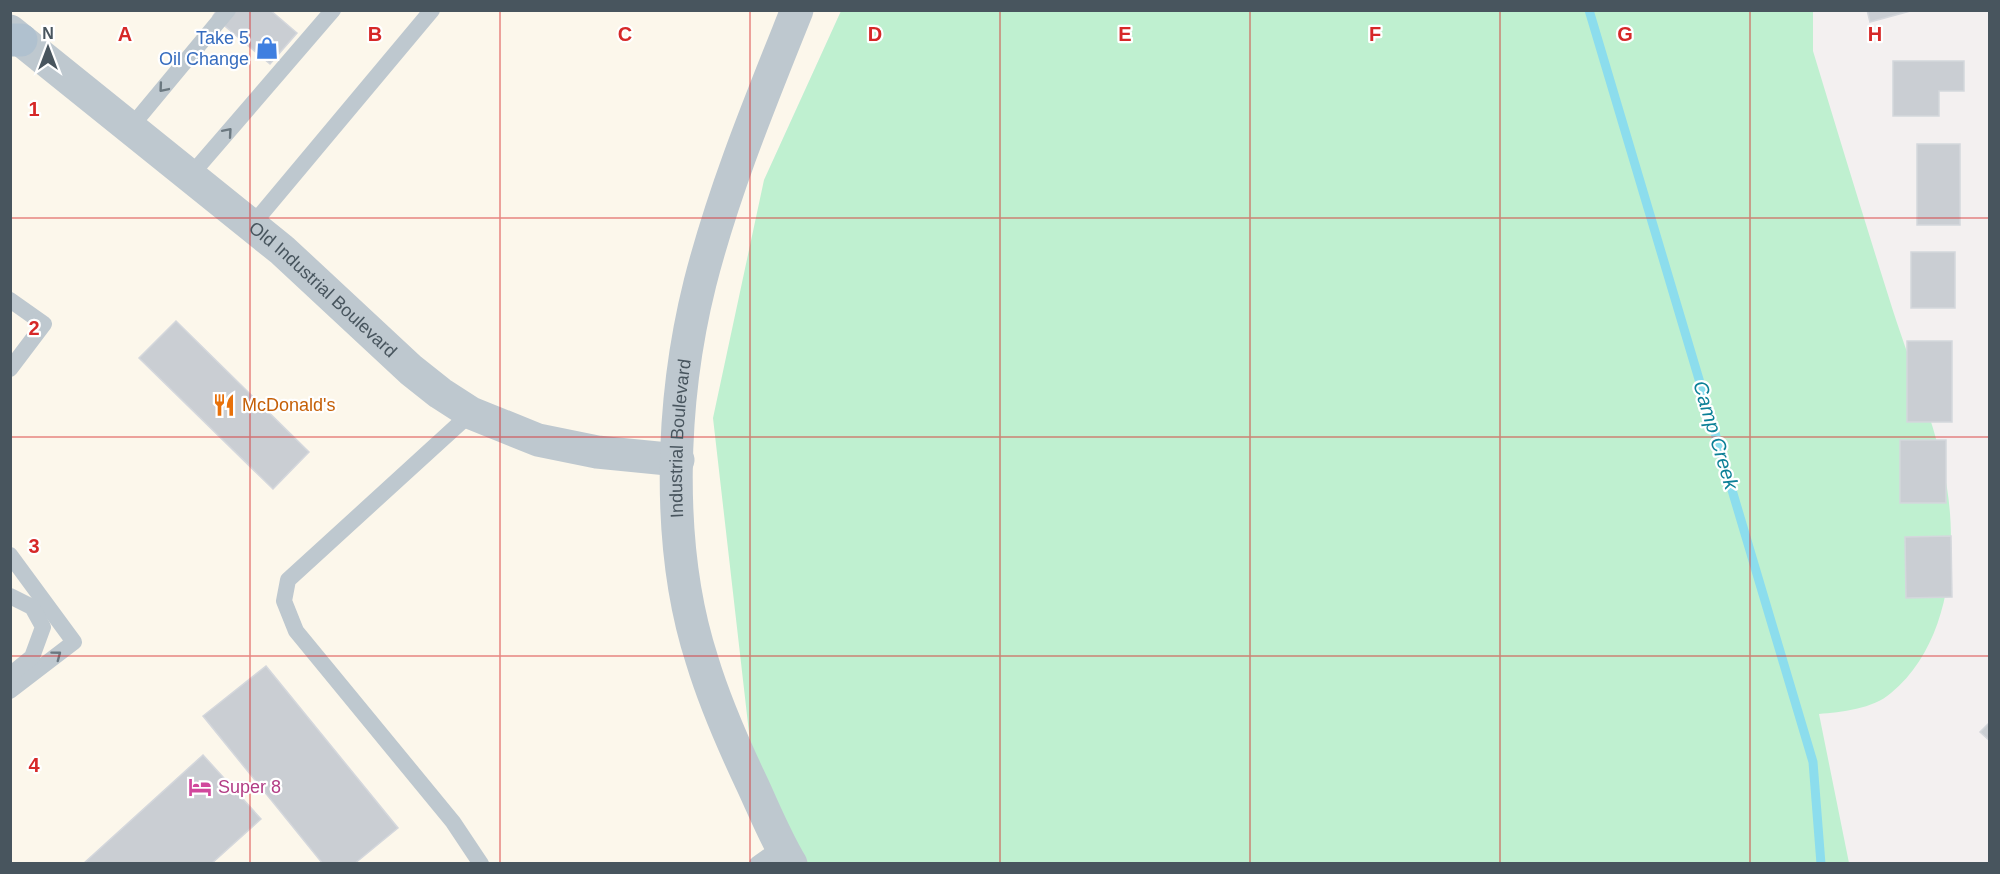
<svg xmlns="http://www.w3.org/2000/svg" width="2000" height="874" font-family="Helvetica,sans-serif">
<rect width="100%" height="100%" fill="#f3f0f0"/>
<path fill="#fcf7eb" d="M 10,11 L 841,11 L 764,180 L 803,863 L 11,863 Z"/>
<path fill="#bff0d0" d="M 841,11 L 1813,11 L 1813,51 C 1838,133 1863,216 1889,298 C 1908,361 1937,423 1947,488 C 1958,557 1948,646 1891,693 C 1873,709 1841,712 1819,714 L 1849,863 L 803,863 L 751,750 L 713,418 L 764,180 Z"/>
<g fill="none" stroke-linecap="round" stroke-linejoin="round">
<path stroke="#8cdded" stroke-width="9" d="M 1589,10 L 1813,762 L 1821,864"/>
</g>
<g fill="#caced3" stroke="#d4d7dc" stroke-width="1.5">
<path d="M 217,10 L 270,10 L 297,33 L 270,64 L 213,16 Z"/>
<path d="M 1867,10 L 1914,10 L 1870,22 Z"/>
<path d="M 1893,61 L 1964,61 L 1964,91 L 1939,91 L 1939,116 L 1893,116 Z"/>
<rect x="1917" y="144" width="43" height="81"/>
<rect x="1911" y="252" width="44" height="56"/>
<path d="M 176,321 L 309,452 L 273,489 L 139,358 Z"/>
<rect x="1907" y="341" width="45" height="81"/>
<rect x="1900" y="440" width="46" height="63"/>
<path d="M 1951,536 L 1952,597 L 1906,598 L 1905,537 Z"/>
<path d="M 266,666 L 398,828 L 354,864 L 323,864 L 203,716 Z"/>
<path d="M 1990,722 L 1990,741 L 1980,732 Z"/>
<path d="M 203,755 L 261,819 L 211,864 L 83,864 Z"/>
</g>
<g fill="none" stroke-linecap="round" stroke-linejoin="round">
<g stroke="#bec8cf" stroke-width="16">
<path d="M 130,128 L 228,10"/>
<path d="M 190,176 L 333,10"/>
<path d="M 252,225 L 432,10"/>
<path d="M 10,300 L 44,324 L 10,369"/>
<path d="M 471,413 L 288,580 L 284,601 L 296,631 L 453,822 L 481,864"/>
<path d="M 10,555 L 74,642 L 10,691"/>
<path d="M 10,596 L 32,607 L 43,627 L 32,657 L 10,675"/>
<path d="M 757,864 L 781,847"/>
</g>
<g stroke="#bec8cf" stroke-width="33">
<path id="s1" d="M 10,31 L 282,250 L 411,370 L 440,393 L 471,413 L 538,440 L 597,452 L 678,460"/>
<path id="s2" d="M 791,864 C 776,839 765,812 753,786 C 734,746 715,703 702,660 C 665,546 671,399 700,283 C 724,189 761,100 797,10"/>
</g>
<path stroke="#b0c1cf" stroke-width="33" d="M 10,40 L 21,40"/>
</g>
<defs><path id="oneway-chevron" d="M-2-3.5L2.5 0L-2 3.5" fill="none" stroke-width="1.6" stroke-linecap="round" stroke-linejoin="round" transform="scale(1.5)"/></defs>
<g stroke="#6b7880">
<use href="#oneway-chevron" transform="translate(163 88) rotate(130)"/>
<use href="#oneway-chevron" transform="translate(228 132) rotate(-49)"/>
<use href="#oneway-chevron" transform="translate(57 655) rotate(-37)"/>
</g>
<path fill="none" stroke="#d62828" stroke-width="1.5" stroke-opacity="0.55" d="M 250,10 L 250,864M 500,10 L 500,864M 750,10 L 750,864M 1000,10 L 1000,864M 1250,10 L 1250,864M 1500,10 L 1500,864M 1750,10 L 1750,864M 10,218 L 1990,218M 10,437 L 1990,437M 10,656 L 1990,656"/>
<defs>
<g id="shop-bare" transform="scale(1.8)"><path d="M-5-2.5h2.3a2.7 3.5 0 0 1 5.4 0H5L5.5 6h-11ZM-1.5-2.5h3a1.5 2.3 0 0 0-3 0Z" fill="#3f7fe0" stroke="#fff" stroke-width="2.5" paint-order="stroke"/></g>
<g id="restaurant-bare" transform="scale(1.8)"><path d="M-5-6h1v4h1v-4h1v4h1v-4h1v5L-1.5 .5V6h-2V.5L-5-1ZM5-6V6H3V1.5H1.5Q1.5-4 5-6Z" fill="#e8710a" stroke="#fff" stroke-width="2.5" paint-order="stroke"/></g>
<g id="hotel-bare" transform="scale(1.8)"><path d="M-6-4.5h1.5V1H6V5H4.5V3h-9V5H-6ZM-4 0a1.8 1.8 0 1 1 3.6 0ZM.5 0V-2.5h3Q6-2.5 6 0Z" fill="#d1479c" stroke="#fff" stroke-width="2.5" paint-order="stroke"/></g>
</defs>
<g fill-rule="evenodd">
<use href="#shop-bare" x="267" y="48"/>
<use href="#restaurant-bare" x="224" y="405"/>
<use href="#hotel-bare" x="200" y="787"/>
</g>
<g text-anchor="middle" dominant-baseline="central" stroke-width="4.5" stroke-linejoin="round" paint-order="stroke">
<g font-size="18" fill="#366cbe" stroke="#fff" text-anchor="end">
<text x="249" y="38">Take 5<tspan x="249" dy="21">Oil Change</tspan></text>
</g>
<g font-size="18" fill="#48555e" stroke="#fff">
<text stroke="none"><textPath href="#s1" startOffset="406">Old Industrial Boulevard</textPath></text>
<text stroke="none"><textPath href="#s2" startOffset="447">Industrial Boulevard</textPath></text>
</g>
<g font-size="18" fill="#c56008" stroke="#fff" text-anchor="start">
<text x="242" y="405">McDonald's</text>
</g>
<g font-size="18" fill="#b23c85" stroke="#fff" text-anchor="start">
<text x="218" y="787">Super 8</text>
</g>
<g font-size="20" font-style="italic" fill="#0c8097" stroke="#fff">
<text transform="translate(1716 435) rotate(73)">Camp Creek</text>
</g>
</g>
<g font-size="20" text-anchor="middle" font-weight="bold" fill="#d62828" stroke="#fff" stroke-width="4.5" stroke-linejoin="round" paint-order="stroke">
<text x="125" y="41">A</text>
<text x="375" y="41">B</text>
<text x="625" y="41">C</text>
<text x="875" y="41">D</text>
<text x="1125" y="41">E</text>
<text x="1375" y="41">F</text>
<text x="1625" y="41">G</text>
<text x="1875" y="41">H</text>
<text x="34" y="116">1</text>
<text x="34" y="335">2</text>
<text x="34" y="553">3</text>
<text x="34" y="772">4</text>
</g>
<rect width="2000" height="874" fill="none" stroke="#48555e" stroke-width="24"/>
<g transform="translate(48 48)" stroke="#ffffff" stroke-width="4.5" paint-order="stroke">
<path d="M0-4.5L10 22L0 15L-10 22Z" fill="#48555e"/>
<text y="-9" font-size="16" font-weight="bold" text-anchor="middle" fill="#48555e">N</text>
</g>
</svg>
